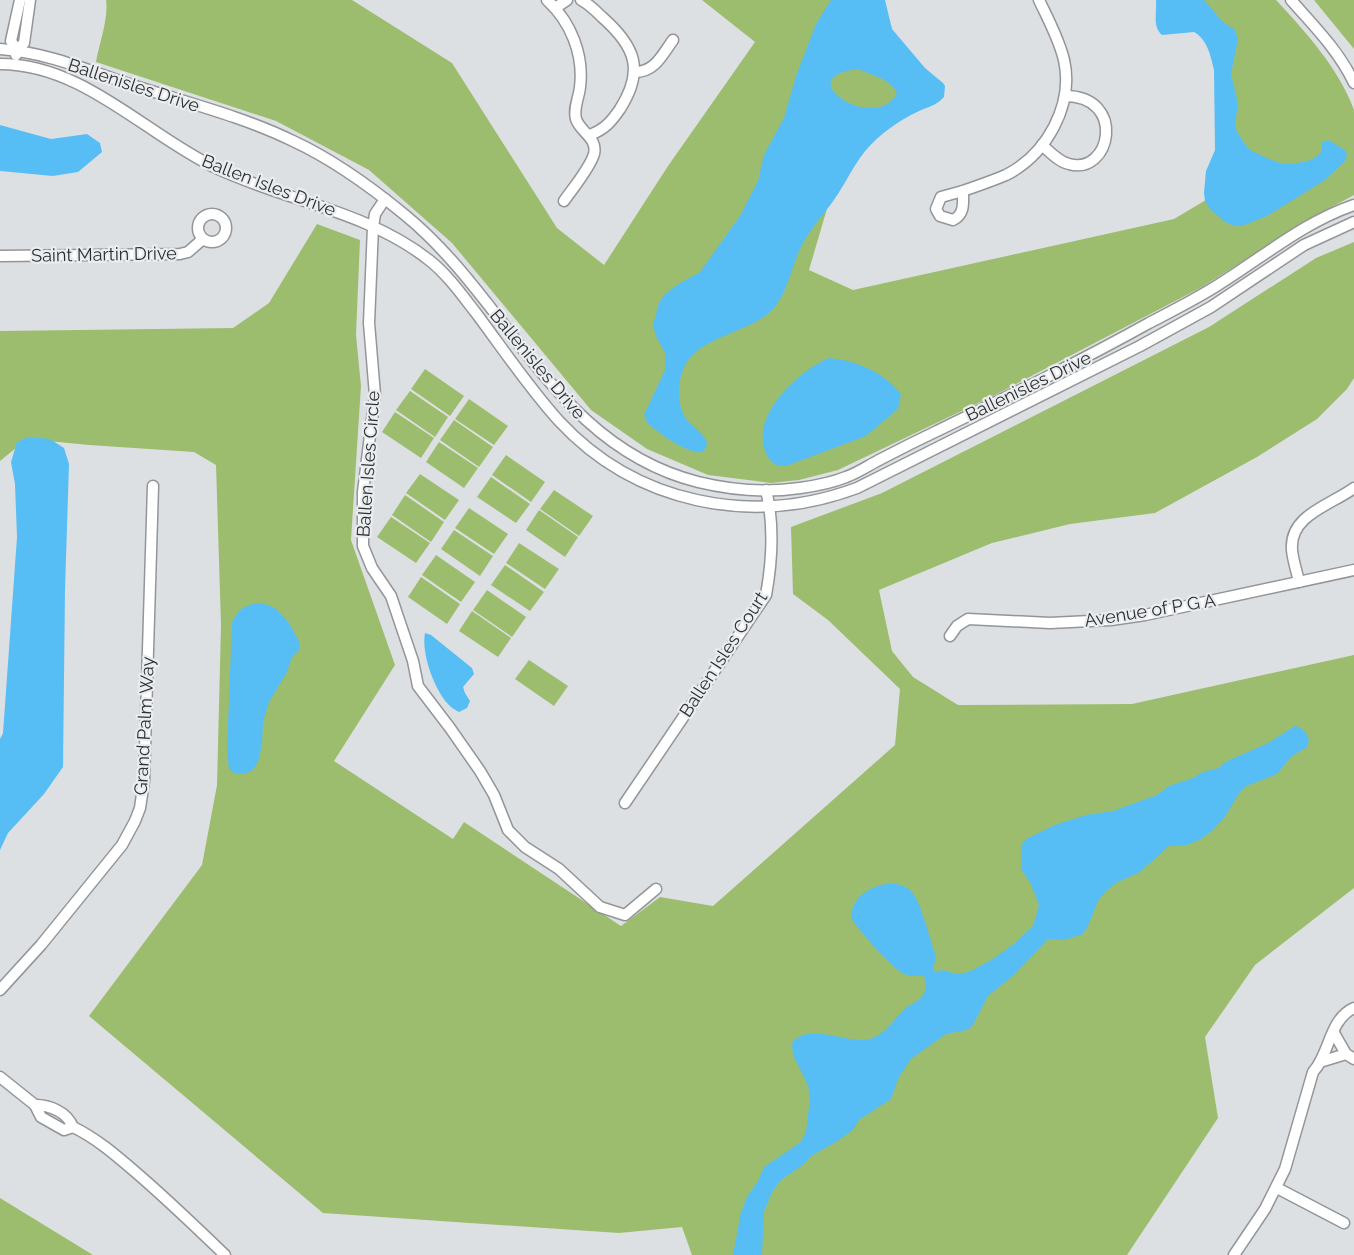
<svg xmlns="http://www.w3.org/2000/svg" width="1354" height="1255" font-family="Raleway,sans-serif">
<rect width="100%" height="100%" fill="#dde0e3"/>
<g fill="#9dbd6e">
<path d="M 106,0 L 352,0 L 452,63 L 557,228 L 604,265 L 668,166 L 755,42 L 702,0 L 880,0 L 901,102 L 836,178 L 809,270 L 853,290 L 1174,219 L 1231,185 L 1221,52 L 1167,0 L 1276,0 C 1306,32 1339,69 1354,110 L 1354,195 L 1308,220 L 1202,287 L 997,394 L 838,470 L 799,480 L 771,483 L 708,475 L 647,449 L 591,410 L 452,243 L 369,170 L 276,121 L 96,62 C 99,44 109,17 106,0 Z"/>
<path d="M 1314,0 L 1354,0 L 1354,49 Z"/>
<path d="M 317,224 L 360,240 L 356,335 L 361,386 L 351,540 L 395,665 L 334,761 L 453,839 L 464,822 L 621,926 L 660,897 L 713,906 L 895,745 L 900,689 L 828,620 L 793,594 L 791,527 L 882,493 L 1209,327 L 1316,258 L 1354,242 L 1354,378 L 1347,389 L 1317,419 L 1257,457 L 1155,513 L 1070,524 L 992,543 L 879,590 L 892,651 L 913,677 L 958,705 L 1132,704 L 1354,655 L 1354,888 L 1255,965 L 1205,1037 L 1218,1118 L 1127,1255 L 692,1255 L 682,1227 L 619,1233 L 323,1213 L 89,1016 L 202,865 L 217,785 L 221,625 L 216,465 L 194,452 L 89,445 L 27,439 L 0,461 L 0,331 L 233,328 L 269,303 Z"/>
<path d="M 425,369 L 464,396 L 450,416 L 411,389 Z"/>
<path d="M 410,391 L 448,417 L 435,437 L 396,410 Z"/>
<path d="M 469,399 L 508,426 L 494,445 L 455,419 Z"/>
<path d="M 395,412 L 434,438 L 421,458 L 382,432 Z"/>
<path d="M 454,420 L 493,447 L 479,467 L 440,440 Z"/>
<path d="M 439,442 L 478,468 L 464,488 L 426,462 Z"/>
<path d="M 506,455 L 545,482 L 531,502 L 492,475 Z"/>
<path d="M 420,474 L 459,500 L 445,520 L 406,493 Z"/>
<path d="M 491,477 L 530,504 L 516,523 L 477,497 Z"/>
<path d="M 554,490 L 593,516 L 579,536 L 540,509 Z"/>
<path d="M 405,495 L 444,522 L 431,542 L 392,515 Z"/>
<path d="M 469,508 L 508,534 L 494,554 L 455,528 Z"/>
<path d="M 539,510 L 578,537 L 565,557 L 526,530 Z"/>
<path d="M 391,517 L 430,543 L 416,563 L 377,537 Z"/>
<path d="M 454,530 L 493,556 L 480,576 L 441,549 Z"/>
<path d="M 519,543 L 559,569 L 545,589 L 506,563 Z"/>
<path d="M 436,555 L 475,582 L 461,602 L 422,575 Z"/>
<path d="M 505,565 L 544,592 L 530,611 L 491,585 Z"/>
<path d="M 421,577 L 460,604 L 447,624 L 408,597 Z"/>
<path d="M 487,590 L 526,617 L 512,637 L 473,610 Z"/>
<path d="M 472,611 L 511,638 L 498,657 L 459,631 Z"/>
<path d="M 529,660 L 568,686 L 554,706 L 515,679 Z"/>
<path d="M 0,1198 L 93,1255 L 0,1255 Z"/>
</g>
<g fill="#57bdf5" fill-rule="evenodd">
<path d="M 831,0 L 885,0 L 892,29 L 925,68 L 943,83 L 945,86 L 944,97 C 936,106 927,107 917,112 C 898,121 880,134 866,150 C 852,167 844,187 831,204 C 820,219 808,232 800,249 C 791,268 787,296 771,311 C 750,331 707,336 689,359 C 677,375 675,404 687,420 C 692,426 702,432 706,440 C 708,445 706,448 703,452 C 685,454 662,434 648,424 L 644,415 L 665,370 L 665,353 L 656,336 L 653,325 L 659,303 L 664,295 L 677,285 L 700,272 L 740,216 L 758,181 L 764,155 L 784,118 L 796,76 L 816,24 ZM 858,69 C 871,75 891,79 897,93 C 887,116 850,110 835,93 C 820,76 847,70 858,69 Z"/>
<path d="M 1156,0 L 1204,0 L 1223,22 L 1235,30 L 1238,39 L 1231,74 L 1238,104 L 1235,124 L 1237,132 L 1245,144 L 1250,150 L 1269,159 L 1283,164 L 1292,164 L 1308,161 L 1316,157 L 1321,152 L 1322,142 L 1328,140 L 1345,150 L 1347,155 L 1345,161 L 1325,180 L 1267,216 L 1242,226 L 1234,226 L 1225,222 L 1210,209 L 1205,201 L 1204,193 L 1206,171 L 1215,150 L 1214,70 C 1211,56 1207,39 1194,32 L 1162,35 C 1152,26 1157,13 1156,0 Z"/>
<path d="M 0,125 L 51,139 L 87,134 L 100,143 L 102,152 L 78,172 L 53,176 L 0,171 Z"/>
<path d="M 829,358 C 858,361 883,372 901,394 L 898,409 L 866,436 L 786,466 L 777,466 C 770,461 766,456 764,447 C 754,412 800,370 829,358 Z"/>
<path d="M 28,437 L 50,439 L 64,448 L 69,464 L 65,590 L 63,767 L 44,794 L 8,833 L 0,850 L 0,739 L 3,733 L 17,537 L 15,484 L 11,462 L 17,442 Z"/>
<path d="M 259,603 L 268,605 L 276,609 L 289,623 L 300,643 L 299,650 L 292,657 L 287,672 L 269,702 L 263,722 L 262,745 L 258,762 L 252,771 L 243,774 L 235,774 L 229,769 L 227,750 L 232,623 C 239,609 243,606 259,603 Z"/>
<path d="M 425,633 L 431,635 L 472,668 L 474,674 L 463,687 L 465,693 L 470,701 L 467,708 L 459,712 C 455,710 450,707 447,703 C 434,688 421,653 425,633 Z"/>
<path d="M 1295,726 L 1301,728 L 1306,733 L 1309,740 L 1307,747 L 1291,757 L 1277,774 L 1247,786 L 1240,792 L 1224,818 L 1213,830 L 1201,839 L 1187,845 L 1169,846 L 1140,872 L 1116,883 L 1106,891 L 1098,901 L 1088,926 L 1083,934 L 1064,940 L 1048,939 L 1014,975 L 988,996 L 973,1025 L 967,1030 L 946,1034 L 911,1059 L 899,1077 L 891,1099 L 859,1120 L 853,1130 L 836,1142 L 811,1156 L 804,1164 L 781,1180 L 772,1192 L 764,1212 L 762,1255 L 733,1255 L 741,1212 L 747,1197 L 758,1181 L 764,1167 L 801,1142 L 806,1132 L 810,1099 L 808,1085 L 793,1055 L 792,1043 C 807,1023 842,1041 863,1040 C 884,1039 892,1020 906,1008 C 911,1004 918,1001 922,997 C 927,990 927,982 923,975 C 917,976 911,977 904,974 C 894,970 855,927 851,917 C 852,912 852,907 855,903 C 865,885 898,876 912,892 C 921,903 929,936 934,950 L 936,958 L 933,969 L 936,972 L 943,970 L 956,974 L 969,972 L 993,959 L 1015,943 L 1033,926 L 1039,905 L 1031,884 L 1021,869 L 1021,846 L 1026,839 L 1055,825 L 1086,815 L 1113,811 L 1157,795 L 1169,786 L 1193,778 L 1203,772 L 1219,768 L 1225,762 L 1268,743 Z"/>
</g>
<g fill="none" stroke-linecap="round" stroke-linejoin="round">
<g stroke="#939599" stroke-width="13">
<g id="minor">
<path d="M 547,0 C 571,22 584,55 580,87 C 579,98 573,108 576,119 C 580,132 598,138 594,154 C 590,168 573,188 564,201"/>
<path d="M 581,0 C 589,4 596,11 602,17 C 635,46 645,70 620,109 C 611,122 605,129 590,135"/>
<path d="M 1291,0 C 1314,26 1339,51 1354,83"/>
<path d="M 555,8 L 567,0"/>
<path d="M 0,49 C 45,52 87,70 129,84 C 184,102 242,116 293,141 C 334,160 371,187 405,215 C 510,301 555,446 698,482 C 731,490 766,493 800,488 C 815,486 831,483 846,477 C 858,473 869,465 881,459 C 900,449 918,440 937,431 C 1009,396 1079,362 1149,323 C 1172,311 1196,299 1218,285 C 1263,257 1304,222 1354,205"/>
<path d="M 17,50 L 11,41 L 20,0"/>
<path d="M 16,55 L 17,50 L 24,43 L 30,0"/>
<path d="M 0,64 C 83,64 145,134 216,168 C 286,201 367,211 429,260 C 447,274 462,295 476,313 C 503,349 529,388 559,421 C 636,504 752,527 857,488 L 1140,346 L 1211,307 L 1304,245 L 1354,222"/>
<path d="M 635,72 C 655,72 662,55 673,40"/>
<path d="M 1042,145 C 1050,152 1059,162 1069,164 C 1111,176 1127,96 1065,96"/>
<path d="M 963,191 C 977,186 992,181 1006,175 C 1047,154 1074,105 1064,60 C 1059,39 1048,19 1039,0"/>
<path d="M 963,191 C 963,203 965,214 953,220 L 940,216 L 936,209 L 941,197 Z"/>
<path d="M 385,199 L 375,214 L 373,227 L 369,323 L 375,395 L 363,492 L 363,546 L 372,568 L 391,596 L 413,661 L 418,686 L 450,728 L 480,771 L 494,795 L 508,830 L 525,847 L 559,869 L 600,907 L 625,915 L 656,889"/>
<circle cx="212" cy="228" r="14"/>
<path d="M 0,256 L 180,254 L 188,252 L 203,239"/>
<path d="M 1299,582 C 1297,572 1293,561 1292,550 C 1289,515 1331,505 1354,488"/>
<path d="M 950,636 L 957,626 L 968,619 L 1050,623 L 1111,620 L 1145,615 L 1354,570"/>
<path d="M 625,803 L 766,595 C 772,562 774,523 766,490"/>
<path d="M 0,990 L 41,945 L 122,845 L 135,821 L 140,808 L 144,781 L 153,486"/>
<path d="M 1334,1033 L 1346,1054 L 1354,1059"/>
<path d="M 1320,1062 L 1346,1054"/>
<path d="M 0,1077 L 35,1105 L 41,1117 L 64,1130 L 73,1127"/>
<path d="M 35,1105 C 50,1105 67,1112 73,1127 C 98,1139 119,1158 140,1176 C 170,1202 197,1228 225,1255"/>
<path d="M 1277,1188 L 1344,1223"/>
<path d="M 1234,1255 L 1265,1209 L 1285,1169 L 1313,1072 C 1330,1054 1329,1019 1354,1008"/>
</g>
</g>
<use href="#minor" stroke="#fff" stroke-width="10"/>
</g>
<g text-anchor="middle" dominant-baseline="central" stroke-width="4.5" stroke-linejoin="round" paint-order="stroke">
<g font-size="18" fill="#2e2f31" stroke="#eaedf0">
<text transform="translate(134 85) rotate(18)">Ballenisles Drive</text>
<text transform="translate(269 185) rotate(21)">Ballen Isles Drive</text>
<text transform="translate(104 254) rotate(-1)">Saint Martin Drive</text>
<text transform="translate(538 364) rotate(50)">Ballenisles Drive</text>
<text transform="translate(1028 386) rotate(-26)">Ballenisles Drive</text>
<text transform="translate(368 464) rotate(-86)">Ballen Isles Circle</text>
<text transform="translate(1150 610) rotate(-9)">Avenue of P G A</text>
<text transform="translate(723 654) rotate(-57)">Ballen Isles Court</text>
<text transform="translate(144 726) rotate(-87)">Grand Palm Way</text>
</g>
</g>
</svg>
